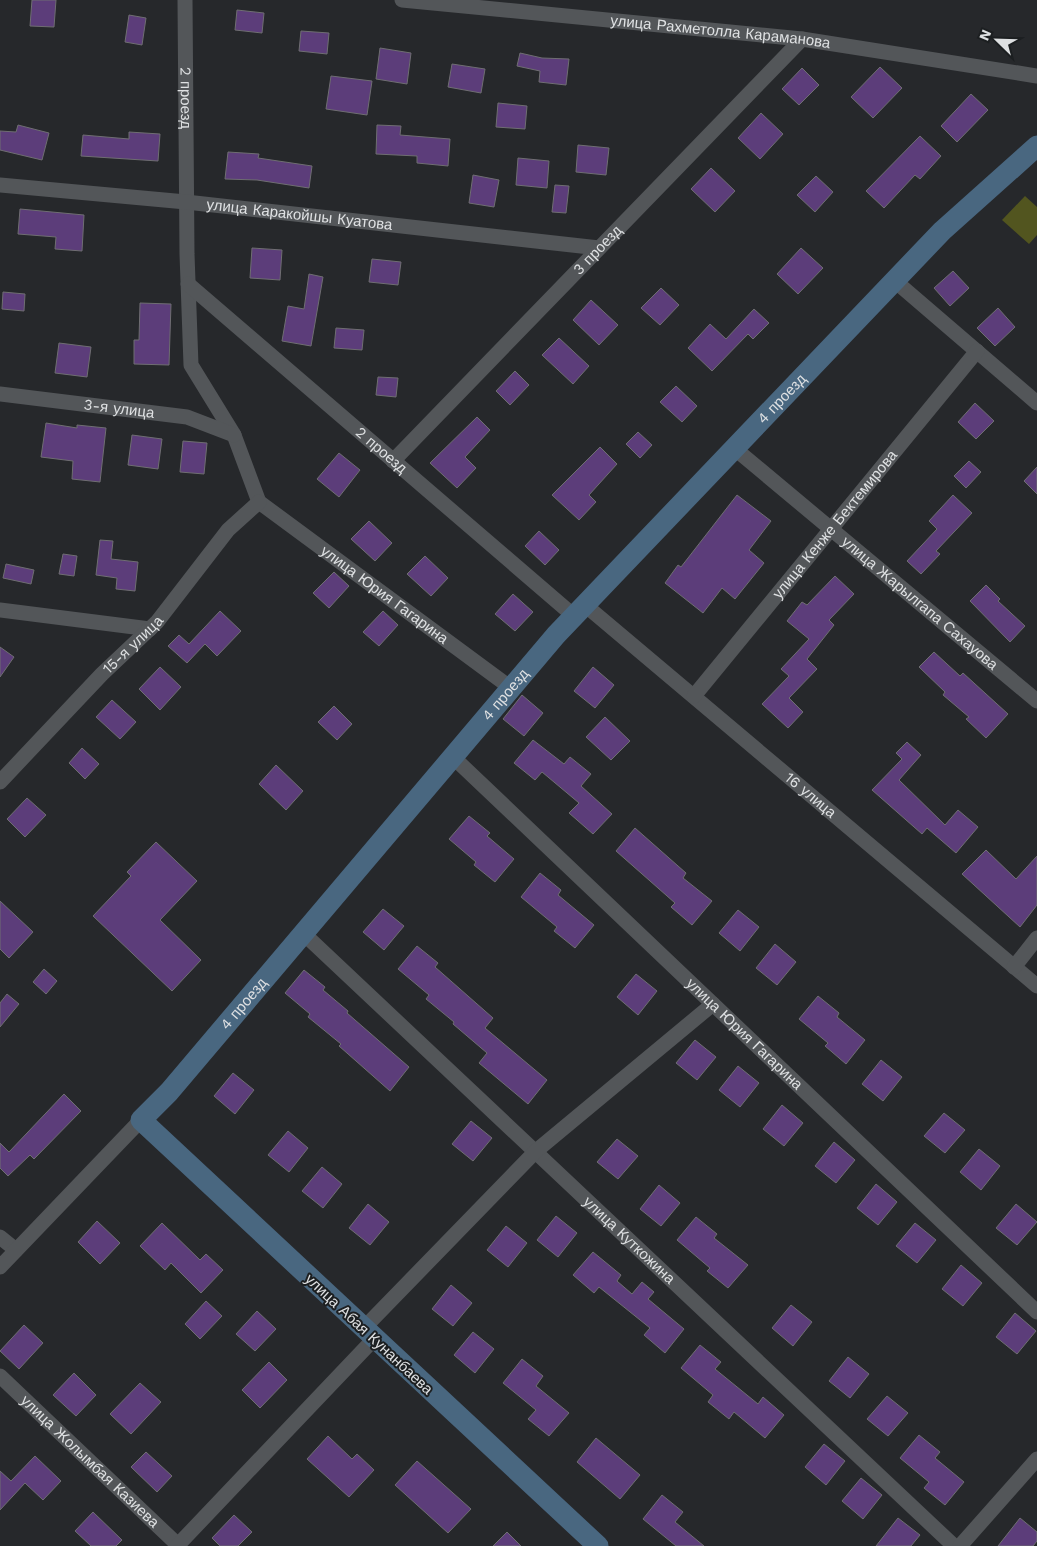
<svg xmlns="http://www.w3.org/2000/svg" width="1037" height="1546" font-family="'Work Sans',sans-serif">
<rect width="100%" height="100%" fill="#26282b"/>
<path fill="#52551f" d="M 1025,196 L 1037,207 L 1037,235 L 1029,244 L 1002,220 Z"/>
<g fill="#5c3d7a" stroke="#6f6e72">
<path d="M 32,0 L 56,0 L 54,27 L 30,26 Z"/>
<path d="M 237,10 L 264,13 L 262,33 L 235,30 Z"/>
<path d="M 129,15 L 146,18 L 142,45 L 125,42 Z"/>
<path d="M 301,31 L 329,33 L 327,54 L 299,51 Z"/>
<path d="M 380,48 L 411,53 L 407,84 L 376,79 Z"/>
<path d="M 520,53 L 542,58 L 569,59 L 566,85 L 539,82 L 540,71 L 517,66 Z"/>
<path d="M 452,64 L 485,69 L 481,93 L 448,87 Z"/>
<path d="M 880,67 L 902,88 L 873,118 L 851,97 Z"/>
<path d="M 802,68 L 819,85 L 799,105 L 782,89 Z"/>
<path d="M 331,76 L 372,81 L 367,115 L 326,109 Z"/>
<path d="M 971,94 L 988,110 L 957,142 L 941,126 Z"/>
<path d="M 498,103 L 527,106 L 525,129 L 496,127 Z"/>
<path d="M 761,113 L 783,134 L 760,159 L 738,138 Z"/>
<path d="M 18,125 L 49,133 L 42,160 L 0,150 L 0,131 L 16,132 Z"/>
<path d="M 377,125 L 401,126 L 400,135 L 450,139 L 448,166 L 417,163 L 417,156 L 376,154 Z"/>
<path d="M 129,132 L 160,134 L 158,161 L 81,156 L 83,135 L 129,139 Z"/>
<path d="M 920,136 L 941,156 L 920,179 L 915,175 L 884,208 L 866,191 Z"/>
<path d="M 578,145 L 609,148 L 606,175 L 576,172 Z"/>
<path d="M 228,152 L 259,154 L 258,158 L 312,166 L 309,188 L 257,180 L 225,179 Z"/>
<path d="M 518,158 L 549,161 L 547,188 L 516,185 Z"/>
<path d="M 711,168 L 735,191 L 715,212 L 691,189 Z"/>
<path d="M 473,175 L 499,180 L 494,207 L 469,203 Z"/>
<path d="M 816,176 L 833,192 L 815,212 L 797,195 Z"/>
<path d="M 555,185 L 569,186 L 566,213 L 552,212 Z"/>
<path d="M 20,209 L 84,215 L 82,251 L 55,249 L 56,237 L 18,234 Z"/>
<path d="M 252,248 L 282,250 L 280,280 L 250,278 Z"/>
<path d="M 801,248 L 823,268 L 798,294 L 777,274 Z"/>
<path d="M 372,259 L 401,262 L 398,285 L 369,282 Z"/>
<path d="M 953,271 L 969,288 L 950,306 L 934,288 Z"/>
<path d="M 309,274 L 323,277 L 311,346 L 282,341 L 288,306 L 304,309 Z"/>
<path d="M 661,288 L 679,305 L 660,325 L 641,308 Z"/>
<path d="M 3,292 L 25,294 L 24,311 L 2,309 Z"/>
<path d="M 591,300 L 618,325 L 599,345 L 573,320 Z"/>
<path d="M 140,303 L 171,304 L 169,365 L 134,364 L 134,340 L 139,340 Z"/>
<path d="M 998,308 L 1015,327 L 995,346 L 977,328 Z"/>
<path d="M 754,309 L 769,323 L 753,339 L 748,334 L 712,371 L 688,348 L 710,324 L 726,339 Z"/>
<path d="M 336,328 L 364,330 L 362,350 L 334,348 Z"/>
<path d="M 559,338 L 589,366 L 573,384 L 542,355 Z"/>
<path d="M 59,343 L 91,347 L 87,377 L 55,373 Z"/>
<path d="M 515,371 L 529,385 L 510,405 L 496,391 Z"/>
<path d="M 378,377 L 398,378 L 396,397 L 376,395 Z"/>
<path d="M 676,386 L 697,406 L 682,422 L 660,402 Z"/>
<path d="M 975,403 L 994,421 L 976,439 L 958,422 Z"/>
<path d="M 477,417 L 490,430 L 465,457 L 476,468 L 457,488 L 430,463 Z"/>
<path d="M 46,423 L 77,428 L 77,425 L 106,428 L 100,482 L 72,479 L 73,461 L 41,457 Z"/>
<path d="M 638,432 L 652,445 L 640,458 L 626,444 Z"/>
<path d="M 132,435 L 162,439 L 158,469 L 128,465 Z"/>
<path d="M 183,441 L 207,443 L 204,474 L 180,472 Z"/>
<path d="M 600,447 L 617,464 L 589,495 L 596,502 L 579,520 L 552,495 Z"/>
<path d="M 339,453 L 360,470 L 339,497 L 317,479 Z"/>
<path d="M 969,461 L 981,472 L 966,488 L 954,476 Z"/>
<path d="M 1037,467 L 1037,494 L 1024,481 Z"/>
<path d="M 737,495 L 771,521 L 749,550 L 764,563 L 735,599 L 722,588 L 703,613 L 665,583 L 678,565 L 681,567 Z"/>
<path d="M 953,495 L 972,513 L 936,551 L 940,554 L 921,574 L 907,561 L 937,529 L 929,521 Z"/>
<path d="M 369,521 L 392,543 L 375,561 L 351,539 Z"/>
<path d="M 539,531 L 559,550 L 545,565 L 525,546 Z"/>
<path d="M 100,540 L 113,541 L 111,559 L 138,562 L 135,591 L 116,589 L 117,578 L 96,575 Z"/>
<path d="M 63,554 L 77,556 L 74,576 L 59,574 Z"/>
<path d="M 425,556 L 448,578 L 431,596 L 407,574 Z"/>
<path d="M 6,564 L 34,570 L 31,584 L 3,578 Z"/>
<path d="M 334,572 L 349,586 L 329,608 L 313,593 Z"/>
<path d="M 835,576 L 854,594 L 829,620 L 834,625 L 807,659 L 817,669 L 789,698 L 803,712 L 788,728 L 762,704 L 789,676 L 781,669 L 809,639 L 787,621 L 802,602 L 807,605 Z"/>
<path d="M 986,585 L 1000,599 L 998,601 L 1025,626 L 1010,642 L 970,601 Z"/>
<path d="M 513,594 L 533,612 L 515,631 L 495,614 Z"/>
<path d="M 220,611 L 241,631 L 217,656 L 205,644 L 187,663 L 168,646 L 179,635 L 189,644 Z"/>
<path d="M 383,611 L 398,625 L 379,646 L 363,632 Z"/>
<path d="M 0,647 L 14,657 L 0,677 Z"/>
<path d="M 934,652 L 960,676 L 963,673 L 1008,714 L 986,738 L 966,719 L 969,717 L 943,695 L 945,692 L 919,667 Z"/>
<path d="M 160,667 L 181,687 L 160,710 L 139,689 Z"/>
<path d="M 593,667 L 614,685 L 595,708 L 574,691 Z"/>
<path d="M 522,695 L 543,713 L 524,736 L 503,719 Z"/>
<path d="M 112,700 L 136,722 L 120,739 L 96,717 Z"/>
<path d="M 334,706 L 352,724 L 337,740 L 318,722 Z"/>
<path d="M 605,717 L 630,741 L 611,760 L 586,737 Z"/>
<path d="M 533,740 L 564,764 L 570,757 L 591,774 L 581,786 L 612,814 L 593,834 L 569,813 L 579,803 L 542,772 L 535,780 L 514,763 Z"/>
<path d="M 907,742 L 921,755 L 899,780 L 945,825 L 958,810 L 978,827 L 956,853 L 927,828 L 922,834 L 872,790 L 902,759 L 896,753 Z"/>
<path d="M 82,748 L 99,764 L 85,779 L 69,763 Z"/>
<path d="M 276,765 L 303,791 L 286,810 L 259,784 Z"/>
<path d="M 27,798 L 46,815 L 25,837 L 7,819 Z"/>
<path d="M 469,816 L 490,833 L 487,836 L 514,859 L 495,882 L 474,865 L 476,862 L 449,839 Z"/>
<path d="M 635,828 L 686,873 L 683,878 L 712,901 L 692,925 L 671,907 L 675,903 L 616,851 Z"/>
<path d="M 156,842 L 197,881 L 160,920 L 201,960 L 172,991 L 93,916 L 131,876 L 127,872 Z"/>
<path d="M 986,850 L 1016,879 L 1037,856 L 1037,905 L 1020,927 L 962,874 Z"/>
<path d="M 540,873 L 561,890 L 558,895 L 594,925 L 575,948 L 554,931 L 557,927 L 521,897 Z"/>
<path d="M 0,901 L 33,932 L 9,958 L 0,949 Z"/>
<path d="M 383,909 L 404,926 L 384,950 L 363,932 Z"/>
<path d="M 738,910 L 759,927 L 740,951 L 719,933 Z"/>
<path d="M 775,944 L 796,962 L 777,985 L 756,968 Z"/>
<path d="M 417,946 L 438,963 L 435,967 L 493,1018 L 485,1028 L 547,1080 L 528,1104 L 479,1063 L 487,1053 L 453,1024 L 454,1022 L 426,999 L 429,995 L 398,969 Z"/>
<path d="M 44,969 L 57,981 L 46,994 L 33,982 Z"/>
<path d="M 304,970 L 325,987 L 323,990 L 348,1011 L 347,1013 L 409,1067 L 390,1091 L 339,1046 L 341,1044 L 308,1017 L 310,1014 L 285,993 Z"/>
<path d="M 636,974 L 657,991 L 638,1015 L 617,997 Z"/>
<path d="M 7,994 L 19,1004 L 0,1027 L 0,1003 Z"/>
<path d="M 818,996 L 839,1013 L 837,1017 L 865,1040 L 846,1064 L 825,1046 L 828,1043 L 799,1019 Z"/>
<path d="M 695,1040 L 716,1057 L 697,1080 L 676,1063 Z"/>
<path d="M 881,1060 L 902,1077 L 883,1101 L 862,1084 Z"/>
<path d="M 738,1066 L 759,1083 L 740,1107 L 719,1090 Z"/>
<path d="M 233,1073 L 254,1090 L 235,1114 L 214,1096 Z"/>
<path d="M 64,1094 L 81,1111 L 34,1159 L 30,1155 L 8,1176 L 0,1168 L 0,1143 L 9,1152 Z"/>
<path d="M 782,1105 L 803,1123 L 784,1146 L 763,1129 Z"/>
<path d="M 944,1113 L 965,1130 L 945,1153 L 924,1136 Z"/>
<path d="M 471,1121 L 492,1138 L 473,1161 L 452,1144 Z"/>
<path d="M 288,1131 L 308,1148 L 289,1172 L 268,1155 Z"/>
<path d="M 617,1139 L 638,1156 L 618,1179 L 597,1162 Z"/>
<path d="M 834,1142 L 855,1160 L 836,1183 L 815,1166 Z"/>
<path d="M 979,1149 L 1000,1166 L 981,1190 L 960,1172 Z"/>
<path d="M 322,1167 L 342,1184 L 323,1208 L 302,1191 Z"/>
<path d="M 876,1184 L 897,1202 L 878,1225 L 857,1208 Z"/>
<path d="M 659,1185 L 680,1203 L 661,1226 L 640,1209 Z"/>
<path d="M 368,1204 L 389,1222 L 370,1245 L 349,1228 Z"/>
<path d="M 1016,1204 L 1037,1222 L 1017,1245 L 996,1228 Z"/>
<path d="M 556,1216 L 577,1233 L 558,1257 L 537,1240 Z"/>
<path d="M 696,1217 L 717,1234 L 714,1238 L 748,1265 L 728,1288 L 707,1271 L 710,1268 L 677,1240 Z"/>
<path d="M 97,1221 L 120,1243 L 100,1264 L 78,1242 Z"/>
<path d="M 162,1223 L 200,1260 L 206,1254 L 223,1270 L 201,1293 L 171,1263 L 165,1270 L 140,1246 Z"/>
<path d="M 915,1223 L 936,1240 L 917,1263 L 896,1246 Z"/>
<path d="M 506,1226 L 527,1243 L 508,1267 L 487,1250 Z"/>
<path d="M 593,1252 L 621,1275 L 617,1281 L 632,1294 L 642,1282 L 654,1292 L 648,1299 L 684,1329 L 665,1353 L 644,1335 L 650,1328 L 599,1287 L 594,1293 L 573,1275 Z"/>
<path d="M 961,1265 L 982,1283 L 963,1306 L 942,1289 Z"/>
<path d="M 451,1285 L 472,1303 L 453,1326 L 432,1309 Z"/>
<path d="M 206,1301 L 222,1316 L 200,1339 L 185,1324 Z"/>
<path d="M 791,1305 L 812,1322 L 793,1346 L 772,1328 Z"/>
<path d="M 257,1311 L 276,1329 L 255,1351 L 236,1334 Z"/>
<path d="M 1015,1313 L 1036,1331 L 1017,1354 L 996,1337 Z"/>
<path d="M 24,1325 L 43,1343 L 19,1369 L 0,1351 Z"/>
<path d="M 473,1332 L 494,1349 L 475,1373 L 454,1355 Z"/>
<path d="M 700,1345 L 721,1362 L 715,1369 L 758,1404 L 763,1397 L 784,1415 L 765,1438 L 734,1412 L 729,1419 L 708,1402 L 713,1395 L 681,1368 Z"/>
<path d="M 848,1357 L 869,1374 L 850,1398 L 829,1381 Z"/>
<path d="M 522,1359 L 543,1376 L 536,1386 L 569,1413 L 549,1436 L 528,1419 L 536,1410 L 503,1383 Z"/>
<path d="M 269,1362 L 287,1380 L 260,1408 L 242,1390 Z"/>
<path d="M 74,1373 L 96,1395 L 76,1416 L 53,1395 Z"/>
<path d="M 140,1383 L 161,1402 L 131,1434 L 110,1414 Z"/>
<path d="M 887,1396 L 908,1413 L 888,1436 L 867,1419 Z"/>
<path d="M 919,1435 L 940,1452 L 935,1458 L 964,1482 L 945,1505 L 924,1488 L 929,1482 L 900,1458 Z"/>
<path d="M 328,1436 L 352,1459 L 357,1454 L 374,1470 L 349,1497 L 307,1459 Z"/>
<path d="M 596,1438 L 640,1475 L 620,1499 L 577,1462 Z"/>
<path d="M 824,1444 L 845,1461 L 826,1485 L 805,1467 Z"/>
<path d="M 146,1452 L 172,1476 L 157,1492 L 131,1467 Z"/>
<path d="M 35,1456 L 61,1481 L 43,1500 L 25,1483 L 0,1510 L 0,1471 L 11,1481 Z"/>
<path d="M 417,1461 L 471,1509 L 448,1533 L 395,1485 Z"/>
<path d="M 861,1478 L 882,1495 L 863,1519 L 842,1501 Z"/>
<path d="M 662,1495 L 683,1512 L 675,1522 L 704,1546 L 676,1546 L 643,1519 Z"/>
<path d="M 93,1512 L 122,1540 L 116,1546 L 91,1546 L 75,1531 Z"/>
<path d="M 234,1515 L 252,1532 L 238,1546 L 220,1546 L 212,1538 Z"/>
<path d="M 898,1518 L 920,1535 L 911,1546 L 876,1546 Z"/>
<path d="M 1020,1518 L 1037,1532 L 1037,1541 L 1033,1546 L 998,1546 Z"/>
<path d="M 507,1532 L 521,1546 L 493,1546 Z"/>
</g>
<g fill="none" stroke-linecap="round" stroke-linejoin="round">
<g stroke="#535659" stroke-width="15">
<path id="s1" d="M 185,0 L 187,254 L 191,365 L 234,435 L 259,502"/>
<path id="s2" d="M 402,0 L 802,39 L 1037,76"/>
<path id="s3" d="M 0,185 L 186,202 L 599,248"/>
<path d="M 895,281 L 1037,403"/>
<path id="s4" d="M 188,284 L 574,616"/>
<path id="s5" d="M 0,394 L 187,417 L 234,435"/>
<path id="s6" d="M 734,448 L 1037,701"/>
<path id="s7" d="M 393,461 L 802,39"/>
<path id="s8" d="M 259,502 L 511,688"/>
<path id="s9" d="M 585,605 L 1037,986"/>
<path d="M 0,610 L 150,629"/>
<path id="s10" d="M 694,696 L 977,351"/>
<path id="s11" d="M 453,757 L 1037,1312"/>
<path id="s12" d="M 0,782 L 102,674 L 157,622 L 228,530 L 259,502"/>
<path id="s13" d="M 303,933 L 954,1546"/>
<path d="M 1014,967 L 1037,938"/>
<path d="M 0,1237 L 16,1250"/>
<path d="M 0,1267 L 141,1120"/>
<path d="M 363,1329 L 536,1151 L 713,1004"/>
<path id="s14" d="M 0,1376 L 179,1546"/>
<path d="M 177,1546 L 374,1339"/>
<path d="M 960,1546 L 1037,1459"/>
</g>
<path stroke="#496780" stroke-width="21" id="s15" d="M 598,1546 L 141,1120 L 169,1092 L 556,635 L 942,231 L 1037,146"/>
</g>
<g text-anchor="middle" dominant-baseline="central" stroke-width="4" stroke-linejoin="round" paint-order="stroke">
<g font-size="15" fill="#dee0e2" stroke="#1c1f21">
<text stroke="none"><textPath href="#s2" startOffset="320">улица Рахметолла Караманова</textPath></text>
<text stroke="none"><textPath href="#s1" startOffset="98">2 проезд</textPath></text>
<text stroke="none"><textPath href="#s3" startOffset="301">улица Каракойшы Куатова</textPath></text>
<text stroke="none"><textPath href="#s7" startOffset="294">3 проезд</textPath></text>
<text stroke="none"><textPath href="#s15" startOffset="1590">4 проезд</textPath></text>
<text stroke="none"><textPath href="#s5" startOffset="120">3-я улица</textPath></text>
<text stroke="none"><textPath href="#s4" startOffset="255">2 проезд</textPath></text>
<text stroke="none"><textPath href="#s10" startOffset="222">улица Кенже Бектемирова</textPath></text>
<text stroke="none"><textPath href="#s8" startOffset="156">улица Юрия Гагарина</textPath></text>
<text stroke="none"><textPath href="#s6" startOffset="242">улица Жарылгапа Сахауова</textPath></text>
<text stroke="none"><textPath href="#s12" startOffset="191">15-я улица</textPath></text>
<text stroke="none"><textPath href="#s15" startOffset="1185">4 проезд</textPath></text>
<text stroke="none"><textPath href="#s9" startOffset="295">16 улица</textPath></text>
<text stroke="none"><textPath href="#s15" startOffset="780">4 проезд</textPath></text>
<text stroke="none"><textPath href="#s11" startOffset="402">улица Юрия Гагарина</textPath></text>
<text stroke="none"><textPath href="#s13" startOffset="448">улица Куткожина</textPath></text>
<text transform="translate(369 1334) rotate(43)">улица Абая Кунанбаева</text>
<text stroke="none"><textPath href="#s14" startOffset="124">улица Жолымбая Казиева</textPath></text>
</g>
</g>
<g transform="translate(997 40) rotate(293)" stroke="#1c1f21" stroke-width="4" paint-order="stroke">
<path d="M0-4L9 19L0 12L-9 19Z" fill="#dee0e2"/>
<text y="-8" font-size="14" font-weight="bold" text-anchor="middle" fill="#dee0e2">N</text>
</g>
</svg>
